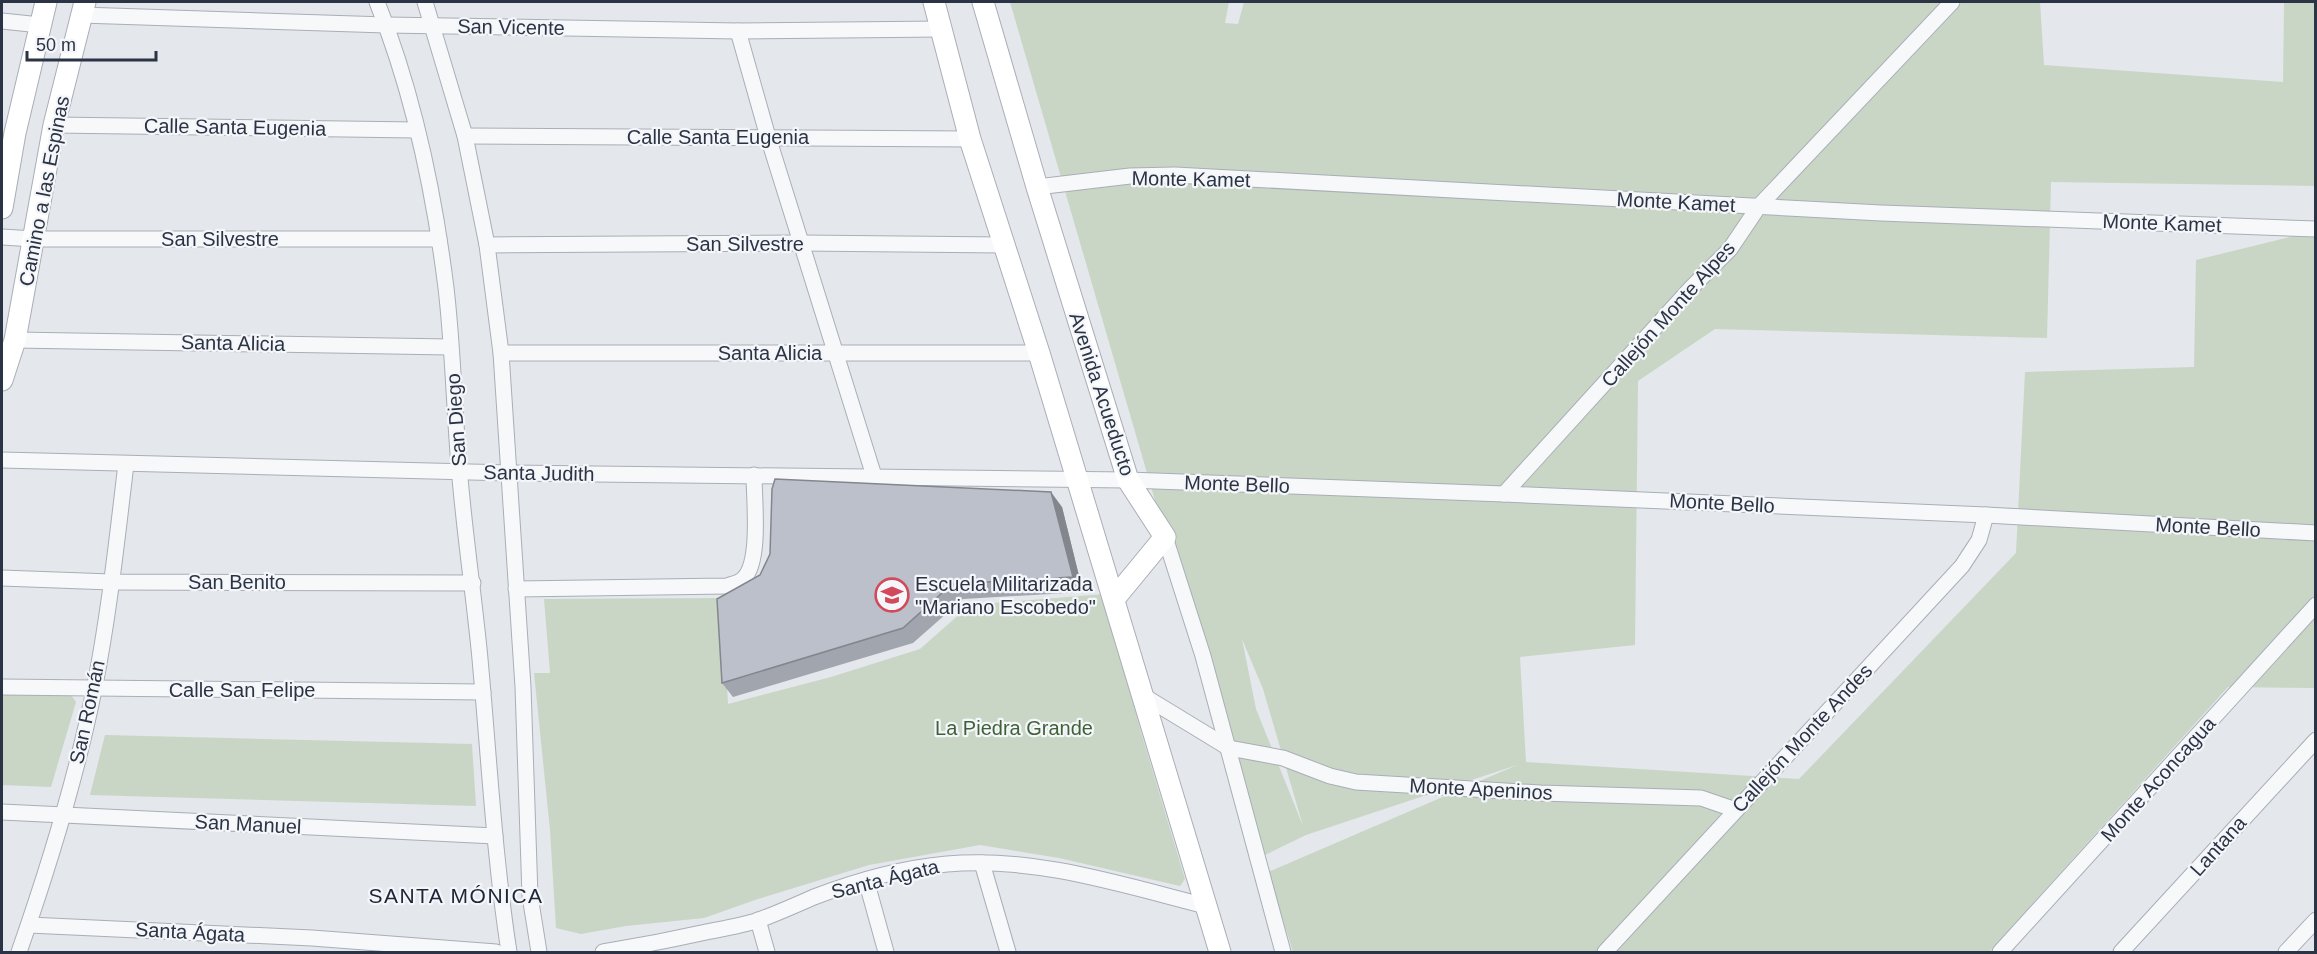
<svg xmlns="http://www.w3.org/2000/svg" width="2317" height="954" font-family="Arial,sans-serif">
<rect width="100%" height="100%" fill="#e4e7ec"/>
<g fill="#c9d6c5" fill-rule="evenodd">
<path d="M 1010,2 L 1229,2 L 1225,23 L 1238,24 L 1244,2 L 2040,2 L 2044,65 L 2283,82 L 2284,2 L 2315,2 L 2315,186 L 2051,182 L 2047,338 L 1715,329 L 1638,381 L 1635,645 L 1520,657 L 1526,762 L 1799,779 L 2016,553 L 2025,372 L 2194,367 L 2196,260 L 2315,231 L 2315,688 L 2228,687 L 1989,952 L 1293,952 L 1268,872 L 1517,765 L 1306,835 L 1259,858 ZM 1242,639 L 1263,689 L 1303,826 L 1256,709 Z"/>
<path d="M 1104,594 L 1141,732 L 1185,879 L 1180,886 L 1059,858 L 980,845 L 869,865 L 758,899 L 704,918 L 626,926 L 581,934 L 556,928 L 550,830 L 534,673 L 550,673 L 544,599 L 722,598 L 728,704 L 831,677 L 920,649 L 970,605 Z"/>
<path d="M 2,692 L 69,692 L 76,702 L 51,787 L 2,785 Z"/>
<path d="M 105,735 L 472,744 L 476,806 L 90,795 Z"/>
</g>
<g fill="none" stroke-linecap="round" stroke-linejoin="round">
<g stroke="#a9aeb7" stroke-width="17">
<g id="street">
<path d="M 377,2 C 413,92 434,191 446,288 C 453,347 454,407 459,466 C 464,531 474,595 480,659 C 489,757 494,855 509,952"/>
<path d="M 425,2 L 465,136 L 487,245 L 501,353 L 523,687 L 530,896 L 539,952"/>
<path d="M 81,15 L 386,25 L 738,31 L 942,29"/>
<path d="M 2,21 L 40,25"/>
<path d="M 738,31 L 768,137 L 874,476"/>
<path d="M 54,125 L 416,130"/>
<path d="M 465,136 L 970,139"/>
<path d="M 1037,187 L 1130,176 L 1175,175 L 1881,213 L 2316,229"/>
<path d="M 2,237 L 34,239 L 439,239"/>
<path d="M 487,245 L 801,243 L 1003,245"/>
<path d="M 15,340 L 450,347"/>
<path d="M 501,353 L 1039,353"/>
<path d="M 2,460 L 510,473 L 1128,480 L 1504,494 L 1986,515 L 2316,533"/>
<path d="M 1504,494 L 1691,288 L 1730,249 L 1759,206 L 1952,2"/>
<path d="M 1165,537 L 1203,656 L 1283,952"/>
<path d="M 2,578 L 111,582 L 473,583"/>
<path d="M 516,589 L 727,586 C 732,584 740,583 744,578 C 761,561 754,499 754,475"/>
<path d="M 2,687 L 483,692"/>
<path d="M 1142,695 L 1229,748 L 1283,758 L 1330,776 L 1356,782 L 1540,793 L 1701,798 L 1736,810"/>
<path d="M 2,812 L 495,836"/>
<path d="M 982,863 L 1008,952"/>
<path d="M 866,880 L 886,952"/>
<path d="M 758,920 L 767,952"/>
<path d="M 29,925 L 312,938 L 496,952"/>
<path d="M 19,952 C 49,866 76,779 94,690 C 109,615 117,539 126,464"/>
<path d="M 603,952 C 639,946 675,939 711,931 C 727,928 744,925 759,920 C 778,913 796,905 814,897 C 856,881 902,868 947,864 C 1034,856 1123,885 1206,906"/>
<path d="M 1605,952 L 1962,566 L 1979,540 L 1986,515"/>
<path d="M 2000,952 L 2316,605"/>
<path d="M 2121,952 L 2316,740"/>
<path d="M 2286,952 L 2316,920"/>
</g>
</g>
<g stroke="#a9aeb7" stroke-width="23">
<g id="secondary">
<path d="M 934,2 L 970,139 L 1039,353 L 1220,952"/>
<path d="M 983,2 L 1037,187 L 1128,480 L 1165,537 L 1114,599"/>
<path d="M 2,208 L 15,133 L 46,2"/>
<path d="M 2,380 L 15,340 L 54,125 L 85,2"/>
</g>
</g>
<use href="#street" stroke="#f7f8fa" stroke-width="15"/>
<use href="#secondary" stroke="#fff" stroke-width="21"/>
</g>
<path fill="#a1a5ae" d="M 1062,507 L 1083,592 L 963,599 L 913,643 L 733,697 L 722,683 Z"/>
<path fill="#83868d" d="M 1051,492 L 1062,507 L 1083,592 L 1073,577 Z"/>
<path fill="#bbc0ca" stroke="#83868d" stroke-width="1.5" d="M 775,479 L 1051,492 L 1073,577 L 952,584 L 903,628 L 722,683 L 717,599 L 760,575 L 770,554 L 772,489 Z"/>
<defs>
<g id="school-ring" transform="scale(1.725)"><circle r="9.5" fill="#f4f6f9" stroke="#d1495b" stroke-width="1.5"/><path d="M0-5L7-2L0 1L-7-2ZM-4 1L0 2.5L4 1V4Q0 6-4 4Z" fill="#d1495b"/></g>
</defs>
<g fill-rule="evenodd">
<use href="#school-ring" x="892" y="595"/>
</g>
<g text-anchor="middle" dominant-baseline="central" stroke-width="4.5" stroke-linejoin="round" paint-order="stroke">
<g font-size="20" fill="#2b3445" stroke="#f4f6f9">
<text transform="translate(511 27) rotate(1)">San Vicente</text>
<text transform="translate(235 127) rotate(1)">Calle Santa Eugenia</text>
<text x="718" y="137">Calle Santa Eugenia</text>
<text transform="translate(1191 179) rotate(1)">Monte Kamet</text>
<text transform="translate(44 191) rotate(-79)">Camino a las Espinas</text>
<text transform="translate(1676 202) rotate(3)">Monte Kamet</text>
<text transform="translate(2162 223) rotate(2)">Monte Kamet</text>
<text x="220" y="239">San Silvestre</text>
<text x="745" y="244">San Silvestre</text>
<text transform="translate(1668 314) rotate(-48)">Callejón Monte Alpes</text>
<text transform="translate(233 343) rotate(1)">Santa Alicia</text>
<text x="770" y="353">Santa Alicia</text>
<text transform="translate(1102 394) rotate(72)">Avenida Acueducto</text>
<text transform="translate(456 420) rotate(-94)">San Diego</text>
<text transform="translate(539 473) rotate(1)">Santa Judith</text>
<text transform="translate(1237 484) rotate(2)">Monte Bello</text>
<text transform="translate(1722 503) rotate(3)">Monte Bello</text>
<text transform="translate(2208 527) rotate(3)">Monte Bello</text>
<text x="237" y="582">San Benito</text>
<text x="242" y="690">Calle San Felipe</text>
<text transform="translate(87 712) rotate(-78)">San Román</text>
<text transform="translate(1802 738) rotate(-47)">Callejón Monte Andes</text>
<text transform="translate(2158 779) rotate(-48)">Monte Aconcagua</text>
<text transform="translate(1481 789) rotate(3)">Monte Apeninos</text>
<text transform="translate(248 824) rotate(3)">San Manuel</text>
<text transform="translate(2218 846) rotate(-48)">Lantana</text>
<text transform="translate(885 879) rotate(-14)">Santa Ágata</text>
<text transform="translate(190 932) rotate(3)">Santa Ágata</text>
</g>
<g font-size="20" fill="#2b3445" stroke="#f4f6f9" text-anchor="start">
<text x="915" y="584">Escuela Militarizada<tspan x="915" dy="23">"Mariano Escobedo"</tspan></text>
</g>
<g font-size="20" fill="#3f6138" stroke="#f4f6f9">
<text x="1014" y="728">La Piedra Grande</text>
</g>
<g font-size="21" letter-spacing="1.5" fill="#1d2536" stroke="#f4f6f9">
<text x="456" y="895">SANTA MÓNICA</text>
</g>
</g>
<rect width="2317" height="954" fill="none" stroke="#2b3445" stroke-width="6"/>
<path d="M27 51v9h129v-9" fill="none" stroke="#2b3445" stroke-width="3"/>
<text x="36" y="51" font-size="18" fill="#2b3445" stroke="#f4f6f9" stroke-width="4.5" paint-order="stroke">50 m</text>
</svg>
